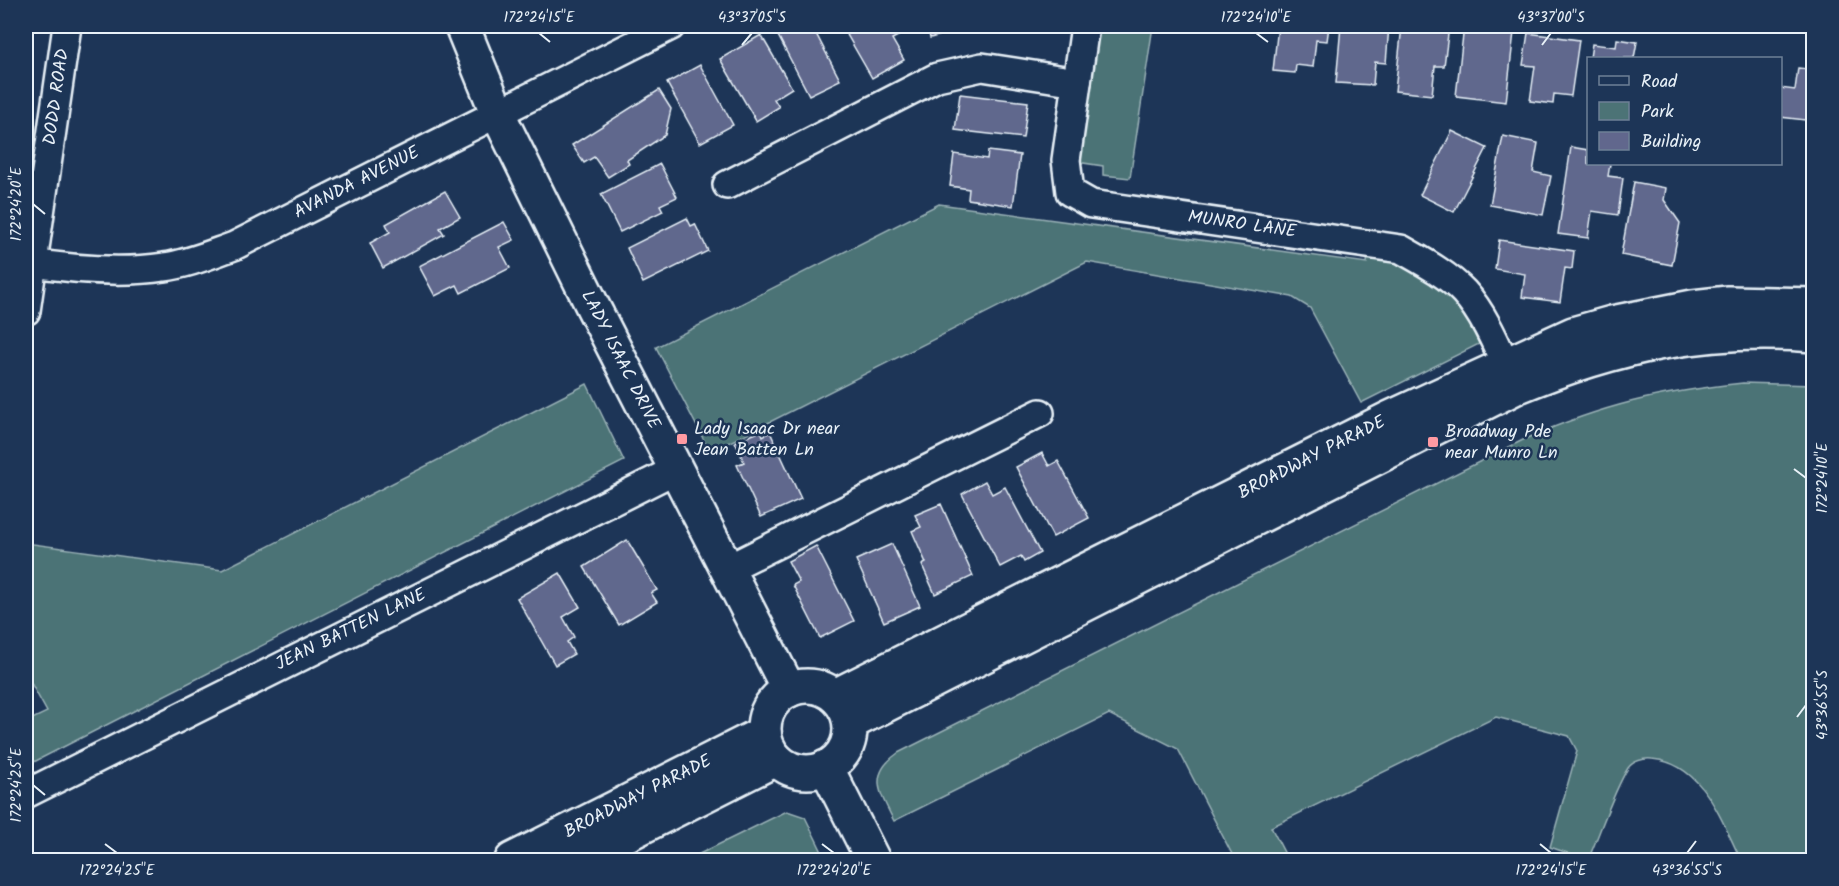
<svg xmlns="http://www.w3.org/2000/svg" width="1839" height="886" font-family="Kalam,sans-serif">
<rect width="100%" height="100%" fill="#1d3557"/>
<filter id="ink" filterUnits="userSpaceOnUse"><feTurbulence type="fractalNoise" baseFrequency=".0167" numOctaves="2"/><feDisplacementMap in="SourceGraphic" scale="12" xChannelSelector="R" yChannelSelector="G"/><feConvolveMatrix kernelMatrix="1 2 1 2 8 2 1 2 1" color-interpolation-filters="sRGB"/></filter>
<g filter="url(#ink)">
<g fill="#4c7376" stroke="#9ab2b7" stroke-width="1.5">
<path d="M 1095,26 L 1153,26 L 1130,178 L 1103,175 L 1103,166 L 1077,162 Z"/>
<path d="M 939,204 L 1367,263 L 1368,255 L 1400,259 L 1460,303 L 1479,344 L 1361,403 L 1310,308 L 1292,297 L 1087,262 L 710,452 L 656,347 Z"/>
<path d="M 1743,383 L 1813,385 L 1814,616 L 1809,646 L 1813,860 L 1741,860 C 1722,822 1703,763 1652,759 C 1644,758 1633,761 1628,768 C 1614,790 1599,835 1588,860 L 1550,847 L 1577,751 L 1569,736 L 1496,717 L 1271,827 L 1288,860 L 1235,860 L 1178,749 L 1109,714 L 894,821 C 880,793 867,775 898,753 L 1527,438 C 1604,405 1659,392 1743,383 Z"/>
<path d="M 587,384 L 624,461 L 26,766 L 26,722 L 47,712 L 26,674 L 26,543 L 222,570 Z"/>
<path d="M 787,811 L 805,817 L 826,860 L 687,860 Z"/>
</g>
<g fill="#61678d" stroke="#e8f1f8" stroke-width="1.5">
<path d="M 779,26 L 812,26 L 840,80 L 809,95 L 774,28 Z"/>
<path d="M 842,26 L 897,26 L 902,34 L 892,39 L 904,60 L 872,78 Z"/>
<path d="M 927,26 L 966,26 L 967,28 L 930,38 Z"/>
<path d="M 983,26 L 1028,26 L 1027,29 Z"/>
<path d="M 1278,26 L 1329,26 L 1327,41 L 1316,40 L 1313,67 L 1296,65 L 1295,73 L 1273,71 Z"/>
<path d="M 1341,26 L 1389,26 L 1386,63 L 1375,62 L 1373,85 L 1336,83 Z"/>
<path d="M 1402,26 L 1449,26 L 1444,66 L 1435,66 L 1432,95 L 1395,91 Z"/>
<path d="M 1464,26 L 1514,32 L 1506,102 L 1456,96 Z"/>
<path d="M 1528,33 L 1579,40 L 1571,96 L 1554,94 L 1553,104 L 1530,101 L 1535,66 L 1523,65 Z"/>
<path d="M 761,35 L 792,88 L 774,99 L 779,107 L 756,121 L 720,59 Z"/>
<path d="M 1617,39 L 1637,42 L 1634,58 L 1590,58 L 1592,44 L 1616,47 Z"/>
<path d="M 700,65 L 733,125 L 700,143 L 667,83 Z"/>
<path d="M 1798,68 L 1814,70 L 1814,121 L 1780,117 L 1780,88 L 1795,90 Z"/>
<path d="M 659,90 L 671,109 L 665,135 L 627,160 L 629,164 L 608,177 L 594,157 L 584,163 L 572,145 Z"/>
<path d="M 960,94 L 1028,102 L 1023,138 L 955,130 Z"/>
<path d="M 1452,131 L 1487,148 L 1454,212 L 1420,195 Z"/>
<path d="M 1503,136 L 1538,143 L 1533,172 L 1551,176 L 1543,215 L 1490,205 Z"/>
<path d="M 1571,147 L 1588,150 L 1588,164 L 1610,164 L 1608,176 L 1623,178 L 1618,215 L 1592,211 L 1588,238 L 1558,234 Z"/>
<path d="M 988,151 L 1020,155 L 1013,206 L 968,199 L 969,189 L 950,186 L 954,154 L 987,159 Z"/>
<path d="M 660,164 L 677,197 L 660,205 L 663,211 L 620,232 L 601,194 Z"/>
<path d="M 1634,182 L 1666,188 L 1664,200 L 1680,223 L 1672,265 L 1621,255 Z"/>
<path d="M 445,191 L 460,217 L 440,228 L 444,234 L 383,268 L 370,243 L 390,232 L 386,224 Z"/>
<path d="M 687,218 L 691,226 L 695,224 L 708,251 L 643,283 L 627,248 Z"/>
<path d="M 504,222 L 514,240 L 499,247 L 510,268 L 461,293 L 457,285 L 435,296 L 419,266 Z"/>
<path d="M 1499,240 L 1574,251 L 1572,269 L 1565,268 L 1560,302 L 1522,297 L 1525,274 L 1495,269 Z"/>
<path d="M 761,431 L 763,436 L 770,432 L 801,499 L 761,517 L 737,465 L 744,462 L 735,442 Z"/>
<path d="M 1042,453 L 1049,466 L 1058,461 L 1089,518 L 1053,537 L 1016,467 Z"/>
<path d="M 985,481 L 992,494 L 1005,487 L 1040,553 L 1024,562 L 1021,556 L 1000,567 L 962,494 Z"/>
<path d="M 941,504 L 973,576 L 935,594 L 922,565 L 926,563 L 912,531 L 921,527 L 915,515 Z"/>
<path d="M 627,540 L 657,590 L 651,593 L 657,602 L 619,625 L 584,567 Z"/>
<path d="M 892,544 L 920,606 L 884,622 L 856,560 Z"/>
<path d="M 816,546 L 854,621 L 820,638 L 793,585 L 799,582 L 788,561 Z"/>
<path d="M 560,573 L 580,607 L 563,617 L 574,637 L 567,642 L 574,654 L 555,665 L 517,598 Z"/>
</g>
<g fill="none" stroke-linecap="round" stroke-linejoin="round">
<g stroke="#e8f1f8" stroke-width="32">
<g id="street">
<path d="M 1085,26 L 1066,160 L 1070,192 L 1091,204 L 1401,249 C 1422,261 1447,274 1464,292 C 1486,316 1500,353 1514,383"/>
<path d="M 727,185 L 937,77 L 982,67 L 1077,82"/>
<path d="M 26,262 C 70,269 119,274 164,267 C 188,264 211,254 234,246 L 671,26"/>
<path d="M 26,311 L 67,26"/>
<path d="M 727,569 L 1040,413"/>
<path d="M 26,794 L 677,469"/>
</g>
</g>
<g stroke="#e8f1f8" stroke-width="38">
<g id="secondary">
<path d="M 462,26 L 497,112 L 593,307 L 789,690"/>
<circle cx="807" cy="729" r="43"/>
<path d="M 835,696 L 1390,418 L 1573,334 L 1612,323 L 1693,307 L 1728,303 L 1814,305"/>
<path d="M 850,723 L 1516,387 C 1615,346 1706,326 1814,335"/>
<path d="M 826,767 L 873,860"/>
<path d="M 512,860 L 764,733"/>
<path d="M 576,860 L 776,759"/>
</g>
</g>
<use href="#street" stroke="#1d3557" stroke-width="27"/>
<use href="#secondary" stroke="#1d3557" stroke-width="33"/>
</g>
</g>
<path fill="none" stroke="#e8f1f8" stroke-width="2" d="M 539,33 L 550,42M 1256,33 L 1268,42M 742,45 L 752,33M 1542,45 L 1551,33M 33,204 L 45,214M 1794,469 L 1806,478M 1797,717 L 1806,705M 33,785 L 45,795M 105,844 L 117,853M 822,844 L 834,853M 1540,844 L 1551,853M 1687,853 L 1696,841"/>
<g fill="#ff9aa2" stroke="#1d3557" stroke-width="2">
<rect x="676" y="433" width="12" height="12" rx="3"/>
<rect x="1427" y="436" width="12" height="12" rx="3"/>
</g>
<g text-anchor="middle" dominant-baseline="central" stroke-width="5" stroke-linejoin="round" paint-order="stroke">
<g font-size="18" fill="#e8f1f8" stroke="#1d3557">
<text transform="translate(57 97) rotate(-82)">DODD ROAD</text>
<text transform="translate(357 183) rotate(-27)">AVANDA AVENUE</text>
<text transform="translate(1242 225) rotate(8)">MUNRO LANE</text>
<text transform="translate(620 360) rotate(63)">LADY ISAAC DRIVE</text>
<text transform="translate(1312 458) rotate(-27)">BROADWAY PARADE</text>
<text transform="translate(351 630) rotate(-26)">JEAN BATTEN LANE</text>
<text transform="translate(638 797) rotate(-27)">BROADWAY PARADE</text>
</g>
<g font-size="18" fill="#e8f1f8" stroke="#1d3557" text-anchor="start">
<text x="694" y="429">Lady Isaac Dr near<tspan x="694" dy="21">Jean Batten Ln</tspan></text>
<text x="1445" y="432">Broadway Pde<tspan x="1445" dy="21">near Munro Ln</tspan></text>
</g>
</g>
<rect width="1839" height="886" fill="none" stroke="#1d3557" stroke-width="66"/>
<rect x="1587" y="57" width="195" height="108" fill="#1d3557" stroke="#6e8097" stroke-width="1.5"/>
<rect x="1599" y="76" width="30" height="9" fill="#1d3557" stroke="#6e8097" stroke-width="1.5"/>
<text x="1641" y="87" font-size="18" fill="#e8f1f8">Road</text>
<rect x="1599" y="102" width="30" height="18" fill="#4c7376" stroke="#6e8097" stroke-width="1.5"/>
<text x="1641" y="117" font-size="18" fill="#e8f1f8">Park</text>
<rect x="1599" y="132" width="30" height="18" fill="#61678d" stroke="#6e8097" stroke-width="1.5"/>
<text x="1641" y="147" font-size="18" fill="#e8f1f8">Building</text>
<rect x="33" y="33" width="1773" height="820" fill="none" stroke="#e8f1f8" stroke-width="2"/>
<g font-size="15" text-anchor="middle" fill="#e8f1f8">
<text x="539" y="22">172°24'15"E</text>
<text x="752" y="22">43°37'05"S</text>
<text x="1256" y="22">172°24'10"E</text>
<text x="1551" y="22">43°37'00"S</text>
<text transform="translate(16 204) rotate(-90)" y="5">172°24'20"E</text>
<text transform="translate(1822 478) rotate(-90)" y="5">172°24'10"E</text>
<text transform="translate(1822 705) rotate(-90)" y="5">43°36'55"S</text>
<text transform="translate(16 785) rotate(-90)" y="5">172°24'25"E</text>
<text x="117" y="875">172°24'25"E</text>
<text x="834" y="875">172°24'20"E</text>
<text x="1551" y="875">172°24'15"E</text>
<text x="1687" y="875">43°36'55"S</text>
</g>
</svg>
